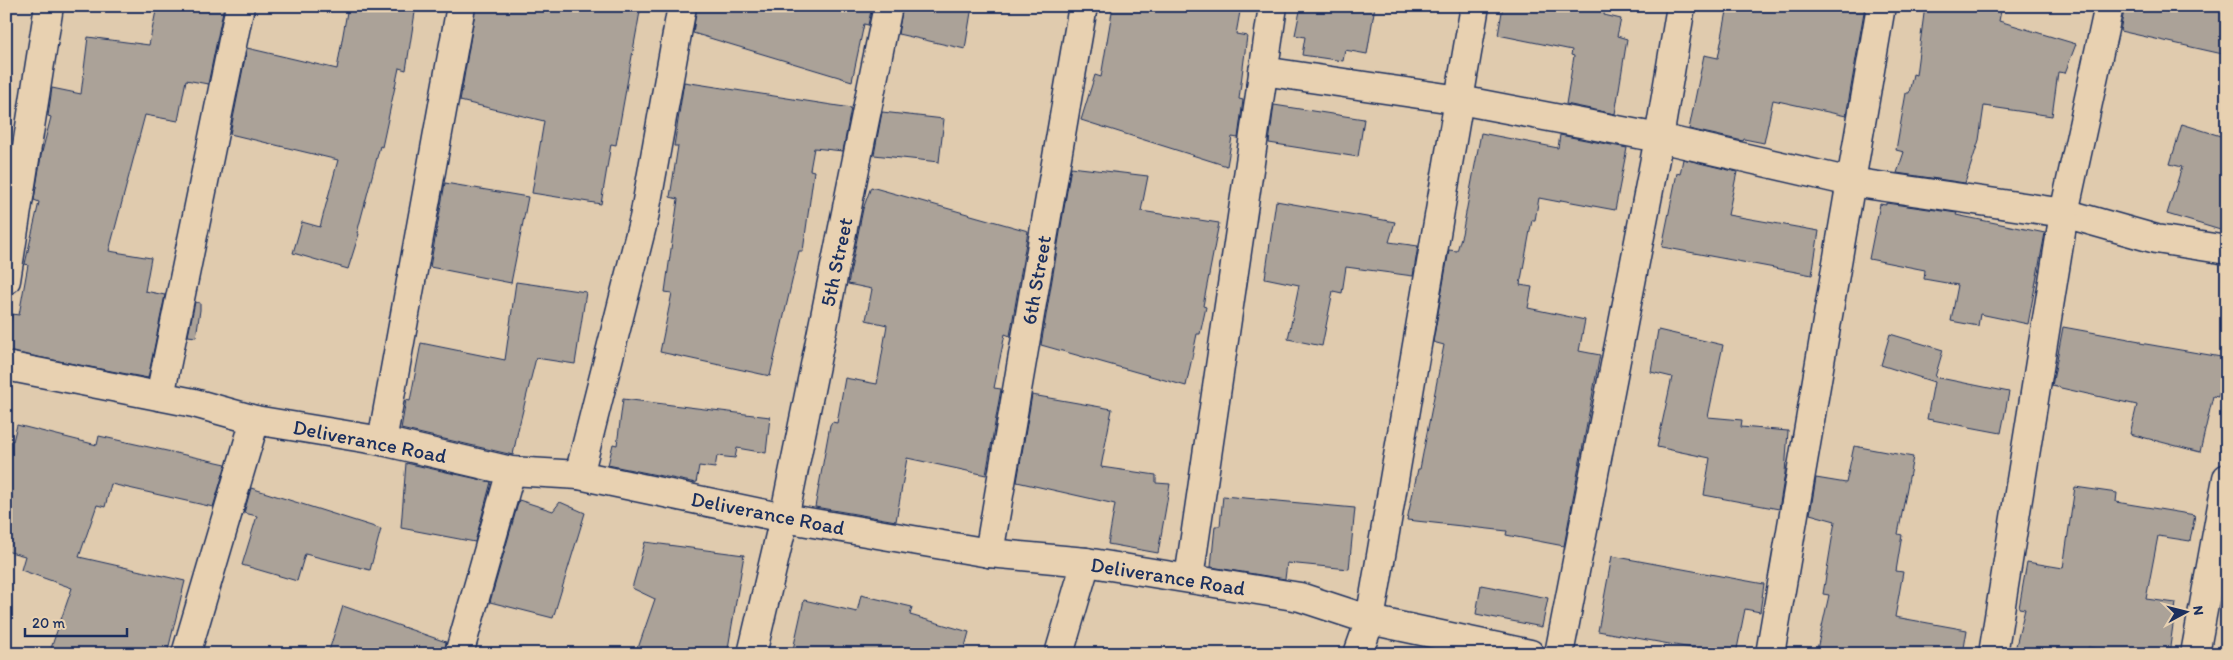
<svg xmlns="http://www.w3.org/2000/svg" width="2233" height="660" font-family="Itim,sans-serif">
<rect width="100%" height="100%" fill="#e0cbae"/>
<filter id="ink" filterUnits="userSpaceOnUse"><feTurbulence type="fractalNoise" baseFrequency=".02" numOctaves="2"/><feDisplacementMap in="SourceGraphic" scale="10" xChannelSelector="R" yChannelSelector="G"/><feConvolveMatrix kernelMatrix="1 2 1 2 8 2 1 2 1" color-interpolation-filters="sRGB"/></filter>
<g filter="url(#ink)">
<g fill="#aba298" stroke="#1b2f5e">
<path d="M 157,6 L 224,6 L 208,84 L 186,80 L 178,121 L 145,115 L 109,251 L 151,258 L 145,291 L 165,295 L 148,378 L 6,351 L 12,314 L 19,315 L 28,265 L 25,264 L 39,202 L 34,200 L 41,156 L 51,117 L 48,116 L 52,88 L 81,94 L 88,37 L 149,45 Z"/>
<path d="M 348,6 L 416,6 L 406,70 L 399,68 L 382,147 L 380,146 L 357,233 L 359,234 L 348,269 L 293,253 L 302,222 L 320,227 L 338,160 L 230,134 L 247,48 L 337,69 Z"/>
<path d="M 476,6 L 641,6 L 616,145 L 611,144 L 601,204 L 532,193 L 544,121 L 460,101 Z"/>
<path d="M 697,6 L 872,6 L 868,25 L 864,24 L 852,81 L 693,33 Z"/>
<path d="M 903,6 L 972,6 L 965,49 L 898,34 Z"/>
<path d="M 1113,6 L 1241,6 L 1236,34 L 1247,36 L 1239,99 L 1243,100 L 1238,138 L 1232,137 L 1227,166 L 1081,120 L 1095,75 L 1101,77 Z"/>
<path d="M 1301,6 L 1375,6 L 1367,54 L 1345,50 L 1343,61 L 1302,55 L 1305,37 L 1295,35 Z"/>
<path d="M 1503,6 L 1605,6 L 1604,15 L 1621,19 L 1617,36 L 1627,39 L 1615,114 L 1566,104 L 1574,56 L 1571,55 L 1572,50 L 1498,35 Z"/>
<path d="M 1728,6 L 1865,6 L 1846,116 L 1773,100 L 1764,143 L 1744,139 L 1743,141 L 1689,129 L 1704,55 L 1718,58 Z"/>
<path d="M 1925,6 L 2002,6 L 1999,21 L 2076,44 L 2065,73 L 2058,72 L 2052,116 L 1984,106 L 1979,140 L 1965,183 L 1897,173 L 1904,152 L 1896,150 L 1906,93 L 1909,93 L 1913,74 L 1916,75 Z"/>
<path d="M 2125,6 L 2227,6 L 2227,55 L 2120,31 Z"/>
<path d="M 684,82 L 851,108 L 843,151 L 814,148 L 810,170 L 814,171 L 803,251 L 799,251 L 770,376 L 660,352 L 672,293 L 665,292 L 678,199 L 670,197 L 678,146 L 674,146 Z"/>
<path d="M 1274,105 L 1364,119 L 1358,157 L 1269,143 Z"/>
<path d="M 882,112 L 944,119 L 939,162 L 874,155 Z"/>
<path d="M 2182,124 L 2227,138 L 2227,232 L 2167,214 L 2182,167 L 2170,164 Z"/>
<path d="M 1481,133 L 1558,148 L 1560,135 L 1627,148 L 1615,210 L 1561,200 L 1560,202 L 1539,198 L 1535,220 L 1532,220 L 1520,285 L 1532,287 L 1528,308 L 1585,320 L 1579,351 L 1600,355 L 1564,546 L 1506,535 L 1507,531 L 1407,520 L 1418,469 L 1420,469 L 1444,345 L 1433,342 L 1449,250 L 1457,251 L 1462,234 Z"/>
<path d="M 1683,159 L 1737,172 L 1728,215 L 1819,231 L 1812,275 L 1662,247 L 1677,173 L 1680,174 Z"/>
<path d="M 1071,167 L 1148,176 L 1141,211 L 1219,223 L 1203,306 L 1206,307 L 1200,334 L 1197,334 L 1186,386 L 1041,345 Z"/>
<path d="M 445,183 L 528,197 L 511,283 L 430,267 Z"/>
<path d="M 871,187 L 1028,231 L 1010,336 L 1005,334 L 994,388 L 1001,389 L 986,475 L 907,458 L 896,521 L 815,507 L 830,425 L 832,422 L 837,423 L 845,378 L 877,384 L 887,325 L 866,320 L 872,289 L 848,284 L 863,209 Z"/>
<path d="M 1276,201 L 1395,222 L 1389,242 L 1418,246 L 1413,276 L 1346,267 L 1342,293 L 1333,291 L 1322,346 L 1288,339 L 1299,285 L 1265,278 Z"/>
<path d="M 1886,203 L 1957,213 L 1956,215 L 2045,233 L 2028,324 L 1980,314 L 1978,326 L 1951,321 L 1958,285 L 1924,279 L 1925,270 L 1869,259 L 1880,204 L 1886,205 Z"/>
<path d="M 516,282 L 586,292 L 575,364 L 536,358 L 518,430 L 513,455 L 401,429 L 406,400 L 410,401 L 421,343 L 505,360 Z"/>
<path d="M 195,302 L 200,303 L 200,310 L 196,337 L 188,336 Z"/>
<path d="M 2063,327 L 2140,341 L 2140,343 L 2227,358 L 2218,397 L 2213,396 L 2200,452 L 2130,434 L 2137,405 L 2052,386 Z"/>
<path d="M 1658,330 L 1723,345 L 1708,417 L 1742,420 L 1741,427 L 1788,431 L 1785,473 L 1779,509 L 1704,495 L 1710,458 L 1657,447 L 1672,377 L 1651,372 Z"/>
<path d="M 1890,334 L 1943,350 L 1935,377 L 2009,392 L 2001,433 L 1927,419 L 1934,382 L 1881,365 Z"/>
<path d="M 1032,395 L 1112,409 L 1101,467 L 1156,475 L 1156,483 L 1170,484 L 1158,553 L 1108,544 L 1115,504 L 1017,482 Z"/>
<path d="M 623,399 L 770,417 L 766,453 L 737,448 L 735,458 L 717,456 L 715,468 L 699,466 L 696,483 L 608,465 L 613,444 L 617,445 Z"/>
<path d="M 17,425 L 97,445 L 99,436 L 226,464 L 213,507 L 111,484 L 105,507 L 97,505 L 79,557 L 185,581 L 167,654 L 49,654 L 72,588 L 21,570 L 25,556 L 6,551 L 6,439 L 13,441 Z"/>
<path d="M 1854,446 L 1913,457 L 1898,534 L 1902,535 L 1896,571 L 1903,572 L 1895,617 L 1967,630 L 1963,654 L 1816,654 L 1829,595 L 1823,594 L 1835,521 L 1810,514 L 1816,478 L 1846,483 Z"/>
<path d="M 406,463 L 491,482 L 475,542 L 401,528 Z"/>
<path d="M 2075,487 L 2117,493 L 2116,502 L 2195,515 L 2190,541 L 2158,536 L 2146,599 L 2176,603 L 2169,654 L 2134,654 L 2088,647 L 2087,654 L 2014,654 L 2025,609 L 2019,608 L 2027,562 L 2063,568 Z"/>
<path d="M 251,488 L 381,529 L 370,570 L 305,554 L 297,581 L 242,565 L 257,516 L 244,513 Z"/>
<path d="M 1223,496 L 1355,508 L 1349,569 L 1287,563 L 1285,579 L 1211,567 L 1215,526 L 1220,526 Z"/>
<path d="M 519,500 L 553,511 L 560,502 L 585,513 L 553,618 L 490,602 Z"/>
<path d="M 645,542 L 744,555 L 727,654 L 636,654 L 655,599 L 632,588 Z"/>
<path d="M 1612,556 L 1764,584 L 1760,612 L 1745,609 L 1736,654 L 1724,654 L 1598,631 Z"/>
<path d="M 1481,585 L 1548,598 L 1542,627 L 1476,614 Z"/>
<path d="M 861,595 L 912,607 L 910,615 L 969,632 L 963,654 L 792,654 L 804,600 L 857,612 Z"/>
<path d="M 343,606 L 446,642 L 444,654 L 328,654 Z"/>
</g>
<g fill="none" stroke-linecap="round" stroke-linejoin="round">
<g stroke="#1b2f5e" stroke-width="31">
<g id="minor">
<path d="M 1263,71 L 1460,100 L 1659,138 L 1851,182 L 2064,213 L 2156,239 L 2227,250"/>
<path d="M 6,280 L 49,6"/>
<path d="M 6,366 L 194,403 L 255,420 L 382,441 L 511,471 L 579,475 L 784,518 L 989,553 L 1086,562 L 1300,597 L 1370,620 L 1530,654"/>
<path d="M 160,396 L 240,6"/>
<path d="M 382,441 L 461,6"/>
<path d="M 579,475 L 644,218 L 682,6"/>
<path d="M 989,553 L 1083,6"/>
<path d="M 1189,578 L 1273,6"/>
<path d="M 186,654 L 255,420"/>
<path d="M 459,654 L 511,471"/>
<path d="M 752,654 L 784,518 L 888,6"/>
<path d="M 1059,654 L 1086,562"/>
<path d="M 1358,654 L 1370,620 L 1475,6"/>
<path d="M 1559,654 L 1659,138 L 1681,6"/>
<path d="M 1770,654 L 1881,6"/>
<path d="M 1993,654 L 2064,213 L 2109,6"/>
<path d="M 2195,654 L 2227,478"/>
</g>
</g>
<use href="#minor" stroke="#e8d1b1" stroke-width="28"/>
</g>
</g>
<g text-anchor="middle" dominant-baseline="central" stroke-width="4.5" stroke-linejoin="round" paint-order="stroke">
<g font-size="21" fill="#1b2f5e" stroke="#e8d1b1">
<text transform="translate(836 262) rotate(-78)">5th Street</text>
<text transform="translate(1036 280) rotate(-80)">6th Street</text>
<text transform="translate(370 441) rotate(11)">Deliverance Road</text>
<text transform="translate(768 513) rotate(11)">Deliverance Road</text>
<text transform="translate(1168 576) rotate(9)">Deliverance Road</text>
</g>
</g>
<rect width="2233" height="660" fill="none" stroke="#e8d1b1" stroke-width="25"/>
<rect x="12" y="12" width="2208" height="635" fill="none" stroke="#1b2f5e" stroke-width="2" filter="url(#ink)"/>
<g transform="translate(2186 612) rotate(83)" stroke="#e8d1b1" stroke-width="4" paint-order="stroke">
<path d="M0-4L9 19L0 12L-9 19Z" fill="#1b2f5e"/>
<text y="-8" font-size="14" font-weight="bold" text-anchor="middle" fill="#1b2f5e">N</text>
</g>
<path d="M25 628v8h102v-8" fill="none" stroke="#1b2f5e" stroke-width="2.5"/>
<text x="32" y="628" font-size="15" fill="#1b2f5e" stroke="#e8d1b1" stroke-width="4" paint-order="stroke">20 m</text>
</svg>
